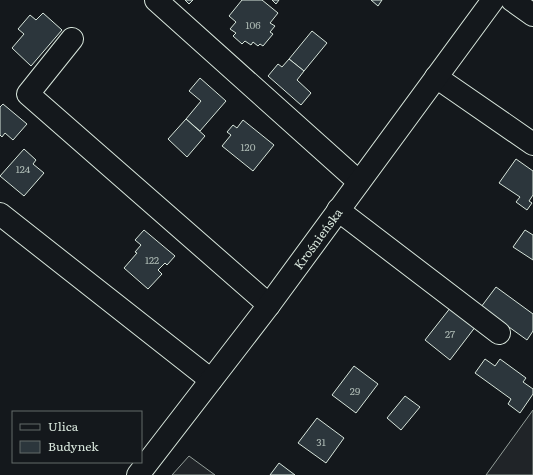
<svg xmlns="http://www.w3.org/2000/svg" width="533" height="475" font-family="Literata,serif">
<rect width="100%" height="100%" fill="#14181c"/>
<g fill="#202428" stroke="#939e99">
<path d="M 533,410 L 533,475 L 486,475 Z"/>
<path d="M 189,456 L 215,475 L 172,475 Z"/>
</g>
<g fill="#2c363c" stroke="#d8e6dc">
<path d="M 185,0 L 193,0 L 189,4 Z"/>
<path d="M 242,0 L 262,0 L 278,13 L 270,23 L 275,26 L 270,32 L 273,34 L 263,46 L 260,44 L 258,46 L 253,42 L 251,45 L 245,41 L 242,44 L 233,36 L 236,33 L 230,29 L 236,22 L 229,16 Z"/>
<path d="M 272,0 L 279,0 L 276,4 Z"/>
<path d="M 371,0 L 382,0 L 378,6 Z"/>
<path d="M 43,13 L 62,30 L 31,66 L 12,48 L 24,34 L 18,29 L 30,15 L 36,20 Z"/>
<path d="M 312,31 L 327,43 L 304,71 L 289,59 Z"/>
<path d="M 289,59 L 304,71 L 297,80 L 311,93 L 301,105 L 268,76 L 278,64 L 282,67 Z"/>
<path d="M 200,78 L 226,101 L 200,131 L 186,119 L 201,101 L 189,91 Z"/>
<path d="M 3,104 L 27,124 L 13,140 L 5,133 L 2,137 L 0,135 L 0,107 Z"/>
<path d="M 186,119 L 205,136 L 187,157 L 168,139 Z"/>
<path d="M 243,120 L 274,145 L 253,171 L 222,146 L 231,135 L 227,132 L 233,125 L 237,128 Z"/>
<path d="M 24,149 L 36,160 L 33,164 L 44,173 L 24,196 L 0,176 Z"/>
<path d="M 516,159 L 533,171 L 533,195 L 529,201 L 532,203 L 527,210 L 516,202 L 520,197 L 499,183 Z"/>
<path d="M 144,230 L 175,256 L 167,265 L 165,263 L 158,270 L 162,274 L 148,289 L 124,268 L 137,253 L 135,252 L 141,245 L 135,240 Z"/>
<path d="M 525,230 L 533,235 L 533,260 L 513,247 Z"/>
<path d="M 496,287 L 533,314 L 533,331 L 527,340 L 481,307 Z"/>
<path d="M 451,307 L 476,326 L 450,360 L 425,340 Z"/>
<path d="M 485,359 L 495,366 L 500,359 L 526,378 L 523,382 L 533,389 L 533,394 L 520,413 L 508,404 L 511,399 L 475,373 Z"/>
<path d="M 354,366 L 378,384 L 356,413 L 332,395 Z"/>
<path d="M 405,396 L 420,407 L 401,430 L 387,418 Z"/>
<path d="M 317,418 L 344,438 L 326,463 L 298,443 Z"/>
<path d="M 279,463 L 295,475 L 270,475 Z"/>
</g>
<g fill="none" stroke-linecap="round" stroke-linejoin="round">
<g stroke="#d8e6dc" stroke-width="24">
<g id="minor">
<path d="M 156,0 L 359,182"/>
<path d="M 512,0 L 533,15"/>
<path d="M 72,39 L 28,94 L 269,305"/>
<path d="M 436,77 L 533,144"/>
<path d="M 338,210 L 499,333"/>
<path d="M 0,214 L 211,380"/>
</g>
</g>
<g stroke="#d8e6dc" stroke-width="24">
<g id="major">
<path id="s1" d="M 138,475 L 269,305 L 493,0"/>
</g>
</g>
<use href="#minor" stroke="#14181c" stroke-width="22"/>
<use href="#major" stroke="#14181c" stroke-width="22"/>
</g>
<g text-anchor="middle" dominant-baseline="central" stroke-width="3" stroke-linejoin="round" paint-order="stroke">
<g font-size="10" fill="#adbab4">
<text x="253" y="24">106</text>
<text x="248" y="146">120</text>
<text x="23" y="168">124</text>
<text x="152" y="259">122</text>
<text x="450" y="333">27</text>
<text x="355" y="390">29</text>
<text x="321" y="441">31</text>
</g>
<g font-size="12" fill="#d8e6dc" stroke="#14181c">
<text stroke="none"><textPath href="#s1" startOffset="297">Krośnieńska</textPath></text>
</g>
</g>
<rect x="12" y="411" width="130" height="52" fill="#14181c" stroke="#626a69"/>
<rect x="20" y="424" width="20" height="6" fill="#14181c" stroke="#626a69"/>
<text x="48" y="431" font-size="12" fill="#d8e6dc">Ulica</text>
<rect x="20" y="441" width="20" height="12" fill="#2c363c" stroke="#626a69"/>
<text x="48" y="451" font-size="12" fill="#d8e6dc">Budynek</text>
</svg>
